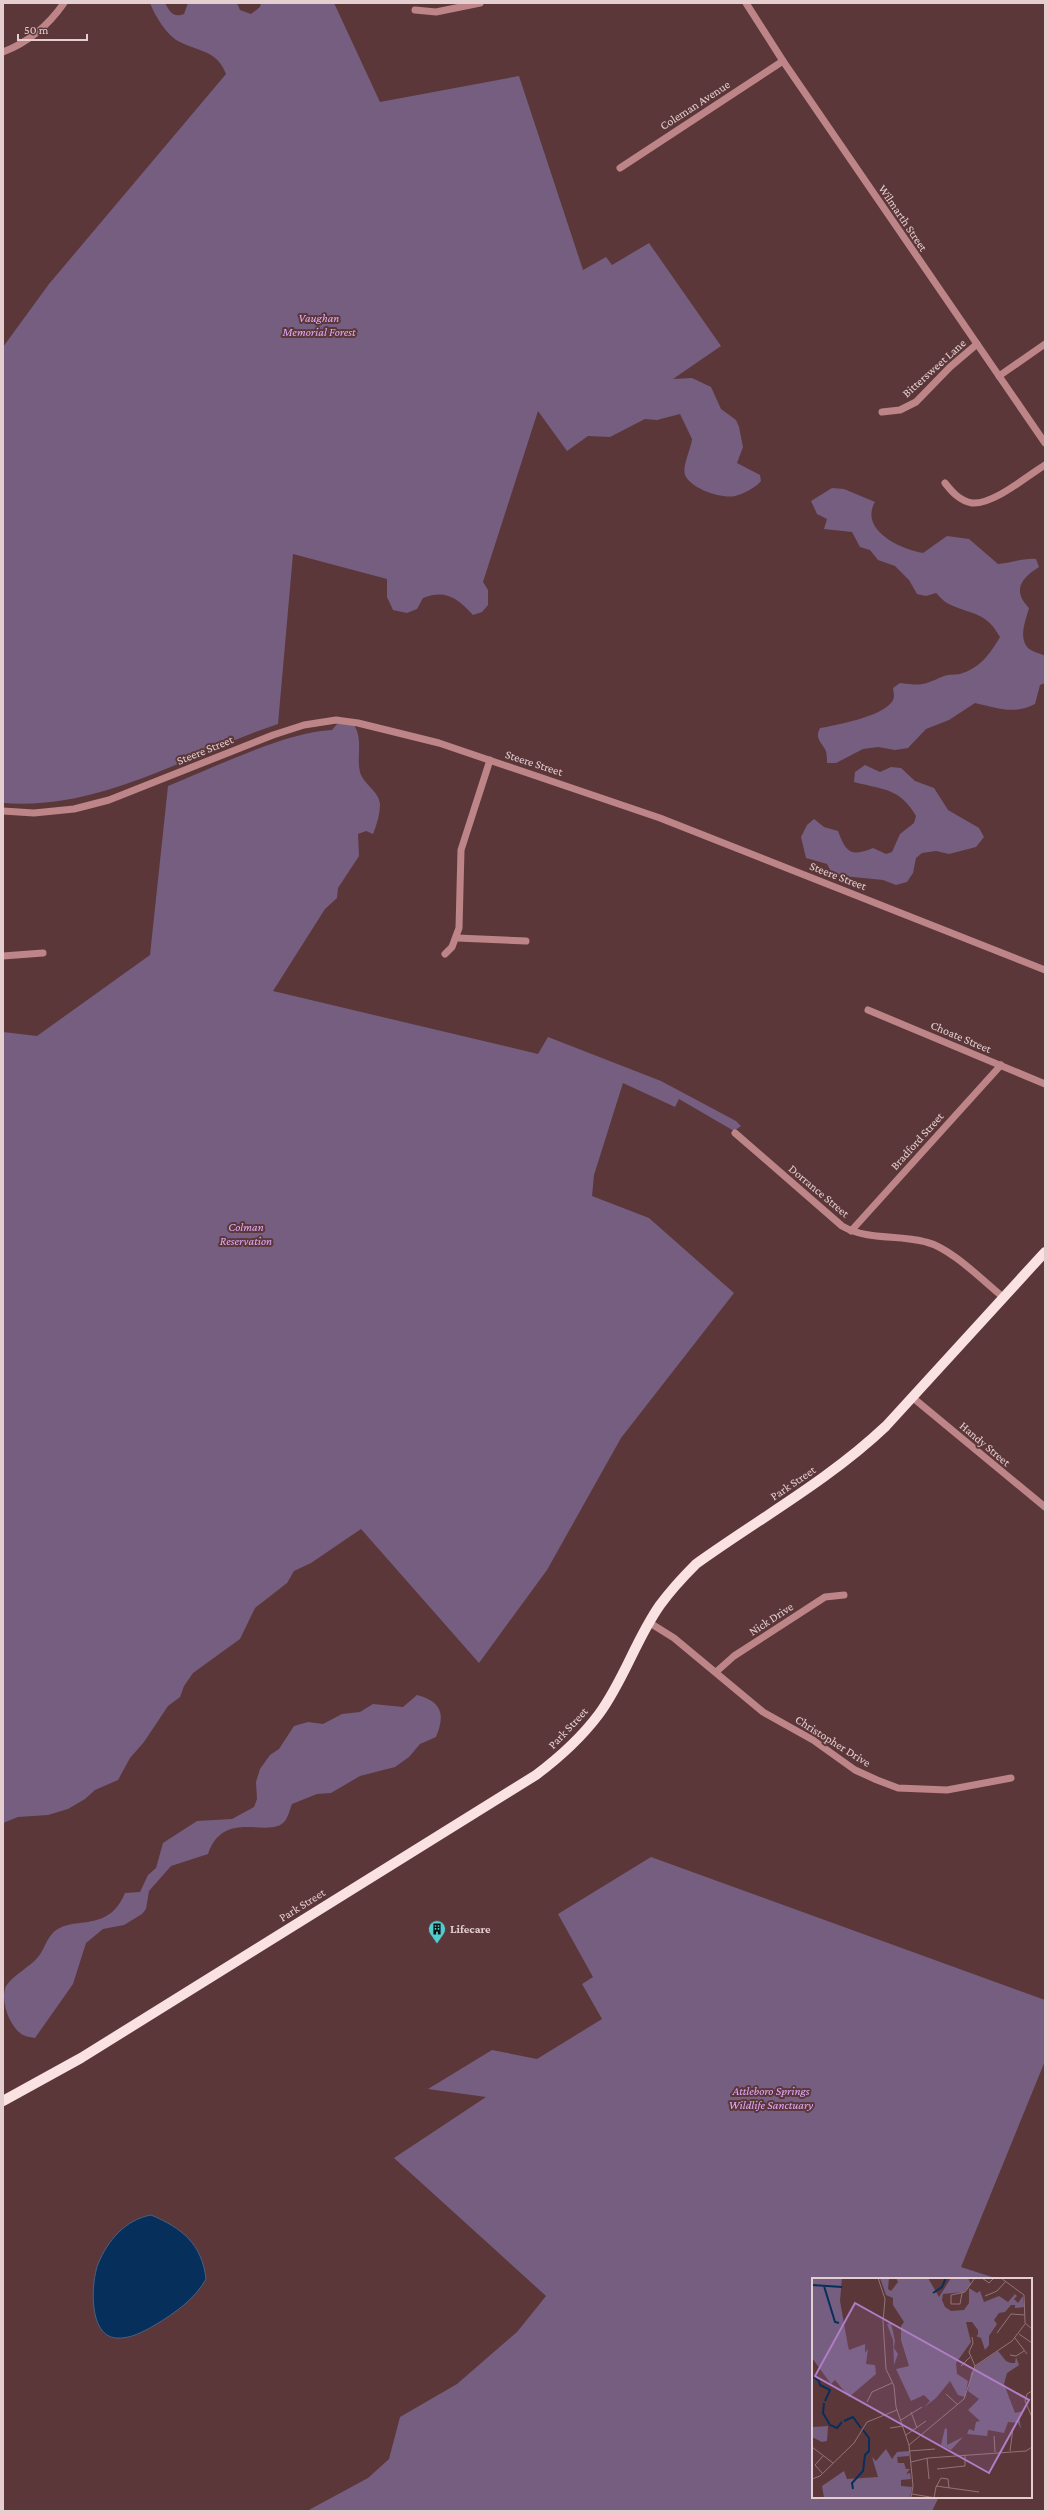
<svg xmlns="http://www.w3.org/2000/svg" width="1048" height="2514" font-family="'Crimson Pro',serif">
<rect width="100%" height="100%" fill="#5b373a"/>
<g fill="#755e7f">
<path d="M 150,3 L 165,3 C 170,12 173,18 184,14 L 188,3 L 237,3 L 240,10 L 251,14 L 260,7 L 261,3 L 334,3 L 380,102 L 519,76 L 583,270 L 606,257 L 612,265 L 649,243 L 721,346 L 673,379 L 692,378 L 711,387 L 721,409 L 736,420 L 739,427 L 743,447 L 737,463 L 760,475 L 761,481 C 757,487 743,494 735,496 C 722,499 691,489 685,475 C 682,466 691,449 692,439 L 680,414 L 657,420 L 645,419 L 610,437 L 588,436 L 567,451 L 538,411 L 483,582 L 488,590 L 488,605 L 482,612 L 473,615 C 457,598 446,589 423,598 L 417,609 L 407,613 L 393,610 L 387,597 L 387,579 L 293,554 L 278,724 C 188,754 101,811 3,803 L 3,347 L 49,284 L 226,74 C 217,50 199,52 180,42 C 167,36 155,16 150,3 Z"/>
<path d="M 832,488 L 844,489 L 875,502 C 859,530 900,549 923,553 L 947,536 L 969,539 L 998,564 C 1012,563 1022,558 1036,559 L 1039,567 C 1021,578 1012,591 1029,608 C 1026,620 1018,637 1028,648 C 1032,652 1040,653 1045,656 L 1045,683 L 1040,685 L 1035,704 C 1015,715 997,708 975,703 L 949,720 L 926,729 L 908,748 L 895,750 L 878,747 L 863,749 L 836,763 L 827,763 C 827,759 827,753 825,749 C 820,741 815,738 820,728 C 837,725 879,717 891,703 C 895,699 894,694 893,688 L 900,683 C 923,686 923,685 944,676 C 949,674 955,675 960,674 C 980,668 990,654 1000,637 C 986,612 973,615 951,605 C 945,603 940,597 936,593 L 926,596 L 917,594 L 909,580 L 895,566 L 878,560 L 870,550 L 860,547 L 852,532 L 824,529 L 827,519 L 817,514 L 811,501 Z"/>
<path d="M 337,724 L 353,724 C 364,738 356,756 360,772 C 363,784 379,791 380,804 C 380,814 377,824 373,834 L 366,831 L 358,834 L 359,856 L 338,888 L 337,898 L 325,909 L 273,991 L 538,1054 L 548,1037 L 661,1081 L 736,1121 L 741,1126 L 734,1131 L 679,1099 L 675,1107 L 623,1083 L 594,1175 L 592,1196 L 649,1218 L 734,1293 L 621,1438 L 547,1570 L 479,1663 L 361,1529 L 311,1563 L 294,1571 L 287,1583 L 255,1608 L 240,1639 L 193,1673 L 184,1686 L 180,1697 L 168,1706 L 144,1742 L 130,1758 L 118,1780 L 95,1790 L 85,1799 L 68,1809 L 48,1815 L 18,1817 L 3,1823 L 3,1032 L 37,1036 L 150,955 L 168,786 C 213,768 285,732 332,730 Z"/>
<path d="M 865,765 L 880,772 L 891,767 L 901,768 L 915,781 L 934,788 L 948,810 L 979,828 L 984,837 L 976,847 L 949,854 L 936,851 L 922,853 L 916,858 L 913,873 L 907,882 L 896,885 L 883,880 L 833,875 L 827,864 L 806,858 L 801,837 L 807,825 L 814,819 L 824,827 L 838,831 C 846,853 851,857 873,848 L 886,854 L 892,852 L 900,834 L 914,823 L 916,816 C 900,788 884,790 854,782 L 855,772 Z"/>
<path d="M 417,1695 C 443,1702 445,1715 436,1737 L 420,1744 L 409,1757 L 395,1767 L 360,1776 L 331,1793 L 317,1794 L 292,1804 C 290,1809 288,1817 285,1821 C 270,1840 224,1807 208,1854 L 171,1866 L 149,1891 L 146,1909 L 142,1914 L 124,1925 L 103,1929 L 86,1943 L 73,1984 L 35,2038 C 32,2037 27,2037 23,2035 C 9,2027 0,2000 6,1986 C 14,1974 29,1968 38,1957 C 44,1950 46,1940 52,1934 C 71,1913 107,1936 125,1893 L 140,1892 L 148,1875 L 156,1868 L 163,1843 L 197,1821 L 232,1819 L 254,1807 L 257,1799 L 256,1782 L 260,1769 L 270,1755 L 279,1749 L 294,1726 L 308,1722 L 323,1724 L 342,1714 L 360,1712 L 373,1704 L 403,1707 Z"/>
<path d="M 651,1857 L 1045,2000 L 1045,2061 L 961,2267 L 998,2279 L 813,2279 L 813,2497 L 939,2497 L 932,2511 L 307,2511 L 368,2478 L 389,2459 L 400,2417 L 457,2384 L 517,2332 L 546,2296 L 394,2158 L 486,2097 L 428,2089 L 492,2050 L 537,2059 L 602,2019 L 582,1984 L 593,1977 L 558,1914 Z"/>
</g>
<path fill="#072f5c" stroke="#4a5f7e" d="M 151,2215 C 182,2228 202,2244 206,2279 C 195,2299 175,2313 155,2325 C 143,2332 130,2339 116,2338 C 88,2336 91,2282 98,2264 C 108,2240 125,2220 151,2215 Z"/>
<g fill="none" stroke-linecap="round" stroke-linejoin="round">
<g stroke="#bd8588" stroke-width="7">
<path d="M 746,3 L 783,61 L 1045,443"/>
<path d="M 415,10 L 436,12 L 480,3"/>
<path d="M 3,52 C 29,42 48,26 64,3"/>
<path d="M 620,168 L 783,61"/>
<path d="M 999,376 L 1045,344"/>
<path d="M 882,412 L 900,410 L 916,402 L 950,367 L 977,344"/>
<path d="M 945,483 C 952,492 960,501 972,503 C 993,505 1027,476 1045,465"/>
<path d="M 3,811 L 34,813 L 74,809 L 109,800 L 273,735 L 304,725 L 336,720 L 358,723 L 439,743 L 660,818 L 1045,970"/>
<path d="M 457,938 L 526,941"/>
<path d="M 445,954 L 452,947 L 459,928 L 461,850 L 490,760"/>
<path d="M 3,956 L 43,953"/>
<path d="M 868,1010 L 1045,1084"/>
<path d="M 735,1133 L 842,1226 C 868,1241 897,1234 926,1242 C 951,1248 982,1280 1003,1297"/>
<path d="M 851,1231 L 1001,1065"/>
<path d="M 912,1397 L 1045,1507"/>
<path d="M 650,1623 L 674,1638 L 763,1712 L 813,1740 L 855,1770 L 877,1780 L 898,1788 L 947,1790 L 1011,1778"/>
<path d="M 716,1672 L 734,1656 L 825,1597 L 844,1595"/>
</g>
<path stroke="#fae2e3" stroke-width="10" d="M 3,2101 L 81,2058 L 536,1775 C 560,1757 581,1738 599,1714 C 624,1680 636,1639 660,1605 C 671,1590 683,1577 696,1564 C 760,1518 829,1480 886,1426 L 1045,1252"/>
</g>
<defs>
<g id="building-pin" transform="scale(0.9)"><path d="M0 17L-7.5 6A9.5 9.5 0 1 1 7.5 6Z" fill="#52cdcd" stroke="#5b373a"/><path d="M-4-6H4V6H1V3H-1V6H-4ZM-2.5-4.3h1.7v1.8h-1.7ZM.8-4.3h1.7v1.8H.8ZM-2.5-1h1.7V.8h-1.7ZM.8-1h1.7V.8H.8Z" fill="#111"/></g>
</defs>
<g fill-rule="evenodd">
<use href="#building-pin" x="437" y="1929"/>
</g>
<g text-anchor="middle" dominant-baseline="central" stroke-width="4" stroke-linejoin="round" paint-order="stroke">
<g font-size="12" fill="#e5cecf" stroke="#5b373a">
<text transform="translate(695 105) rotate(-33)">Coleman Avenue</text>
<text transform="translate(903 218) rotate(56)">Wilmarth Street</text>
<text transform="translate(934 368) rotate(-42)">Bittersweet Lane</text>
<text transform="translate(205 750) rotate(-22)">Steere Street</text>
<text transform="translate(534 763) rotate(18)">Steere Street</text>
<text transform="translate(838 876) rotate(21)">Steere Street</text>
<text transform="translate(961 1037) rotate(23)">Choate Street</text>
<text transform="translate(917 1141) rotate(-48)">Bradford Street</text>
<text transform="translate(819 1191) rotate(40)">Dorrance Street</text>
<text transform="translate(985 1444) rotate(40)">Handy Street</text>
<text transform="translate(793 1483) rotate(-34)">Park Street</text>
<text transform="translate(771 1619) rotate(-33)">Nick Drive</text>
<text transform="translate(568 1728) rotate(-47)">Park Street</text>
<text transform="translate(833 1741) rotate(32)">Christopher Drive</text>
<text transform="translate(302 1905) rotate(-32)">Park Street</text>
</g>
<g font-size="12" font-style="italic" fill="#e2abfa" stroke="#5b373a">
<text x="319" y="318">Vaughan<tspan x="319" dy="14">Memorial Forest</tspan></text>
<text x="246" y="1227">Colman<tspan x="246" dy="14">Reservation</tspan></text>
<text x="771" y="2091">Attleboro Springs<tspan x="771" dy="14">Wildlife Sanctuary</tspan></text>
</g>
<g font-size="12" font-weight="bold" fill="#e5cecf" stroke="#5b373a" text-anchor="start">
<text x="450" y="1929">Lifecare</text>
</g>
</g>
<g transform="translate(812 2278)">
<rect width="220" height="220" fill="#5b373a"/>
<path d="M 0,0 L 30,0 L 28,23 L 36,68 L 37,72 L 53,66 L 53,75 L 56,71 L 54,86 L 63,87 L 64,96 L 37,119 L 23,102 L 19,106 L 0,80 ZM 68,0 L 77,0 L 76,11 L 79,13 L 86,4 L 84,0 L 116,0 L 127,19 L 139,0 L 156,0 L 159,6 L 152,14 L 131,16 L 130,22 L 133,29 L 139,33 L 152,32 L 157,25 L 157,10 L 165,15 L 168,13 L 172,24 L 187,18 L 196,24 L 203,16 L 205,18 L 202,21 L 206,25 L 211,18 L 212,29 L 203,30 L 203,27 L 199,27 L 193,34 L 187,35 L 182,42 L 185,46 L 177,58 L 177,67 L 173,72 L 169,60 L 164,58 L 166,57 L 166,52 L 160,44 L 154,44 L 159,64 L 144,85 L 145,96 L 156,103 L 153,119 L 146,117 L 138,103 L 124,120 L 111,130 L 118,123 L 112,117 L 99,123 L 84,91 L 97,88 L 89,62 L 89,48 L 92,44 L 81,27 L 81,20 L 74,17 ZM 79,45 L 83,63 L 82,70 L 86,76 L 82,87 L 81,62 L 75,46 ZM 186,73 L 194,83 L 199,85 L 203,85 L 204,79 L 207,87 L 195,95 L 192,106 L 203,135 L 212,133 L 207,139 L 209,151 L 206,145 L 196,144 L 192,155 L 176,152 L 175,158 L 155,156 L 157,151 L 162,153 L 164,144 L 168,143 L 156,132 L 167,121 L 156,113 L 159,95 L 164,88 ZM 0,140 L 1,149 L 16,148 L 15,163 L 10,164 L 0,159 ZM 133,150 L 135,151 L 135,167 L 151,159 L 139,172 L 129,167 ZM 74,171 L 80,181 L 85,174 L 97,173 L 97,178 L 85,179 L 86,185 L 92,185 L 94,191 L 98,191 L 94,196 L 98,195 L 99,201 L 89,202 L 89,208 L 100,209 L 98,220 L 12,220 L 10,208 L 32,193 L 35,201 L 66,199 L 60,179 L 64,183 Z" fill="#755e7f"/>
<path fill="none" stroke="#072f5c" stroke-width="2" d="M 0,7 L 30,9M 12,8 L 23,44 L 27,45M 121,15 L 130,9 L 134,0M 0,98 L 7,103 L 8,107 L 18,112 L 13,123M 12,125 L 11,135 L 18,147 L 25,150 L 30,144M 32,143 L 41,139 L 49,150M 41,211 L 40,205 L 51,193 L 53,177 L 57,173 L 57,160 L 51,152"/>
<path fill="none" stroke="#927376" stroke-width="1" d="M 66,0 L 73,21 L 71,44 L 74,91 L 82,108 L 84,129 L 97,167 L 101,208 L 99,220M 170,0 L 177,5 L 182,0M 189,0 L 212,17 L 213,45 L 220,51M 150,15 L 148,26 L 139,26 L 139,17 L 153,14 L 163,0M 173,18 L 185,13 L 194,3M 185,55 L 199,36 L 213,37M 207,56 L 220,65M 160,59 L 161,65 L 157,74 L 163,88M 203,60 L 215,76M 198,77 L 204,78 L 212,73M 149,88 L 158,79M 220,113 L 215,116 L 213,123 L 220,139M 134,116 L 146,127M 55,124 L 60,114 L 80,105M 99,134 L 105,150M 89,142 L 110,129M 78,150 L 91,148M 94,157 L 114,143M 182,158 L 183,174M 97,167 L 152,121 L 163,88 L 200,63 L 213,46M 0,169 L 21,185M 97,173 L 123,171M 198,173 L 201,150M 115,180 L 117,201M 99,184 L 116,180 L 214,173 L 220,169M 125,191 L 153,188 L 153,177M 10,195 L 3,187 L 11,178M 0,201 L 8,198 L 42,165 L 55,144 L 85,132M 124,208 L 167,214M 100,216 L 124,220M 122,220 L 124,209 L 129,200 L 136,201 L 137,210"/>
<path fill="#b07dc7" fill-opacity="0.15" stroke="#b07dc7" stroke-width="2" d="M 43,25 L 217,122 L 177,195 L 3,98 Z"/>
<rect width="220" height="220" fill="none" stroke="#e5cecf" stroke-width="2"/>
</g>
<rect width="1048" height="2514" fill="none" stroke="#e5cecf" stroke-width="8"/>
<path d="M18 34v6h69v-6" fill="none" stroke="#e5cecf" stroke-width="2"/>
<text x="24" y="34" font-size="12" fill="#e5cecf" stroke="#5b373a" stroke-width="3" paint-order="stroke">50 m</text>
</svg>
